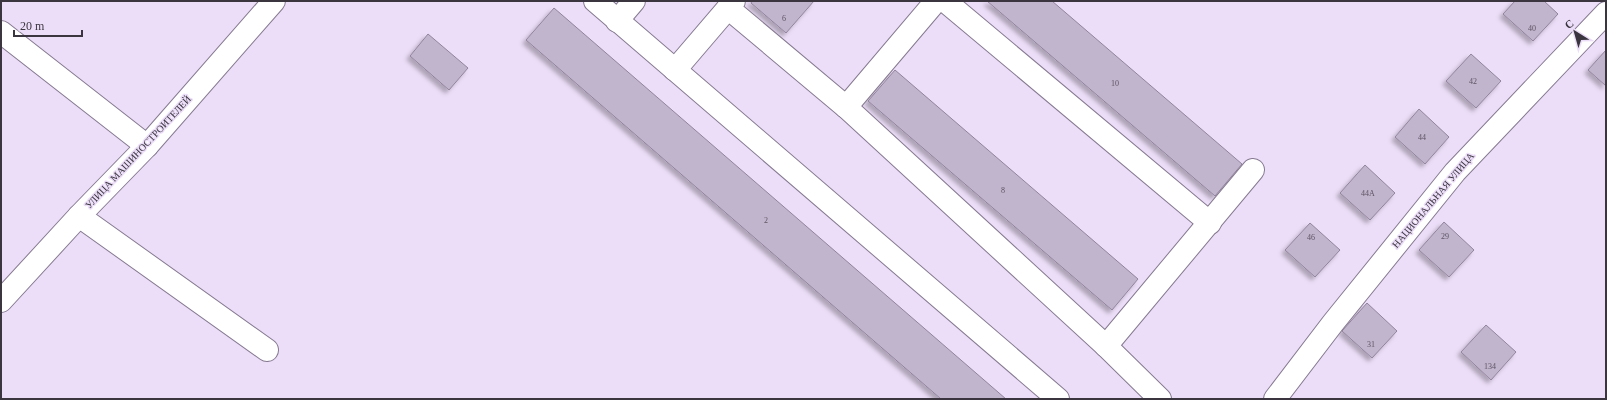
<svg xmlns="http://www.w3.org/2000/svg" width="1607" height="400" font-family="Georgia,serif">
<defs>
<filter id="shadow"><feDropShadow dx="-3.5" dy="3.5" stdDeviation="2" flood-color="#0004"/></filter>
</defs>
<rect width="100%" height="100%" fill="#ecdef8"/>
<g fill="#c1b4cd" stroke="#91849c" filter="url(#shadow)">
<path d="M 752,1 L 814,1 L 786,33 L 751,3 Z"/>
<path d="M 987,1 L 1052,1 L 1242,164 L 1215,196 Z"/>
<path d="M 1515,1 L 1544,1 L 1558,14 L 1533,41 L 1503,14 Z"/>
<path d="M 554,8 L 1006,399 L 941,399 L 526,40 Z"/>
<path d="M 428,34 L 468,68 L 449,90 L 410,56 Z"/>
<path d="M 1606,50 L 1606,86 L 1588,70 Z"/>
<path d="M 1471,54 L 1501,81 L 1476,108 L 1446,81 Z"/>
<path d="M 895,70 L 1138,279 L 1112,310 L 868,101 Z"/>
<path d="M 1419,109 L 1449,137 L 1425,164 L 1395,137 Z"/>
<path d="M 1365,165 L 1395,193 L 1370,220 L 1340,193 Z"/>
<path d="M 1444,222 L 1474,250 L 1449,277 L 1419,250 Z"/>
<path d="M 1310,223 L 1340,250 L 1315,277 L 1285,250 Z"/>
<path d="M 1367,303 L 1397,331 L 1372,358 L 1342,331 Z"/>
<path d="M 1486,325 L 1516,352 L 1491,380 L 1461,352 Z"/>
</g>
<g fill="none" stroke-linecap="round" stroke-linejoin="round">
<g stroke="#867a91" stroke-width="24">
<g id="minor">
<path d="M 595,1 L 1058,399"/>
<path d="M 945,1 L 1210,223"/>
<path d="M 728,8 L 846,107 L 1106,346 L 1160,399"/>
<path d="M 617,21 L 634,1"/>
<path d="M 1,32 L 147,146"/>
<path d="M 675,70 L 734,1"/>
<path d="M 846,107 L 936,1"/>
<path d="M 79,216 L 267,350"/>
<path d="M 1,301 L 79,216 L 147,146 L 274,1"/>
<path d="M 1106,346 L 1253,170"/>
<path d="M 1275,399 L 1333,323 L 1455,172 L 1606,13"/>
</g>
</g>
<use href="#minor" stroke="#fff" stroke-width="22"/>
</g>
<g text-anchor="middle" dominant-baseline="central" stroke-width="3" stroke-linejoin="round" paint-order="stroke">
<g font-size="8" fill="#5c5562">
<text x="784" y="18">6</text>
<text x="1532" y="28">40</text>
<text x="1473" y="81">42</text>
<text x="1115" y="83">10</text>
<text x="1422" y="137">44</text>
<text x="1003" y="190">8</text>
<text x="1368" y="193">44А</text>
<text x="766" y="220">2</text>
<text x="1445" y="236">29</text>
<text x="1311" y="237">46</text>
<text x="1371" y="344">31</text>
<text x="1490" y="366">134</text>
</g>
<g font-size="10" fill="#3a353f" stroke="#ecdef8">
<text transform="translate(138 152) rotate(-47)">УЛИЦА МАШИНОСТРОИТЕЛЕЙ</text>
<text transform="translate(1433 200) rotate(-50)">НАЦИОНАЛЬНАЯ УЛИЦА</text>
</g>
</g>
<rect width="1607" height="400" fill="none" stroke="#3a353f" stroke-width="4"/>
<g transform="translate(1575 32) rotate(323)" stroke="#ecdef8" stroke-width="3" paint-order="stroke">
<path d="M0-3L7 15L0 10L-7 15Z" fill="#3a353f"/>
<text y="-6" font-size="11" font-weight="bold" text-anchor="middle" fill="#3a353f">С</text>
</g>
<path d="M14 30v6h68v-6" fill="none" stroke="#3a353f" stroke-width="2"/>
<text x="20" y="30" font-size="12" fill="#3a353f" stroke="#ecdef8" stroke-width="3" paint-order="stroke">20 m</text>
</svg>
